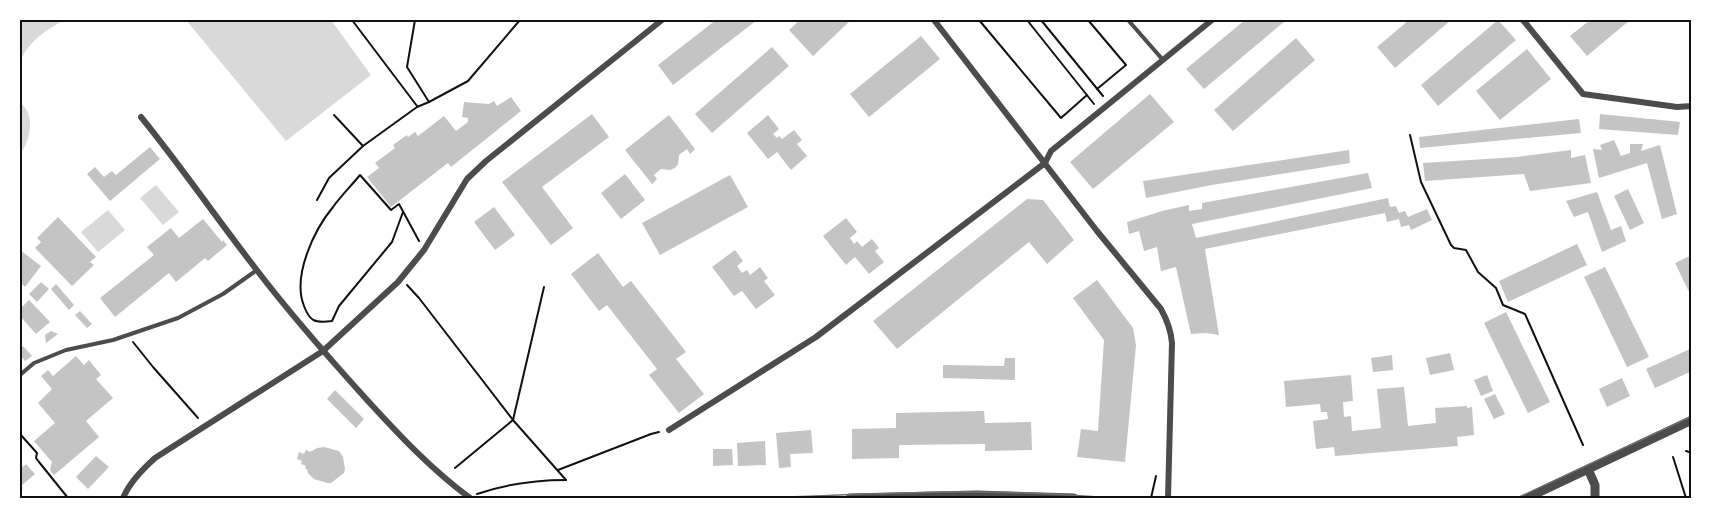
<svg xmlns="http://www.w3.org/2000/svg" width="1711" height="518" font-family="Barlow,sans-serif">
<rect width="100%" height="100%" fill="#fff"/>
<g fill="#d9d9d9">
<path d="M 20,20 L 64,20 C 46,30 28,42 20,62 Z"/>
<path d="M 186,20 L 331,20 L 371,75 L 286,141 Z"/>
<path d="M 20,101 C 22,105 27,109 28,113 C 33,127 28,144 20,154 Z"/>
<path d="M 156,185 L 179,212 L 163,225 L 140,198 Z"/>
<path d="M 108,210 L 125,230 L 98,252 L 81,232 Z"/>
</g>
<g fill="#c4c4c4">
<path d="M 716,20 L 757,20 L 673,85 L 658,65 Z"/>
<path d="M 800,20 L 851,20 L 813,56 L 789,30 Z"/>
<path d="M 1245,20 L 1283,20 L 1285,21 L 1204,89 L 1186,69 Z"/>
<path d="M 1409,20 L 1451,20 L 1395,68 L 1377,47 Z"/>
<path d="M 1498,20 L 1516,40 L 1438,106 L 1421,85 Z"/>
<path d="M 1590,20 L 1630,20 L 1587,56 L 1570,36 Z"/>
<path d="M 921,36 L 940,59 L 869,117 L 850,94 Z"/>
<path d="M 1296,38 L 1315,60 L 1233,131 L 1214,110 Z"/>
<path d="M 772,47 L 789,66 L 712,133 L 695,114 Z"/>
<path d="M 1527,49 L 1551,79 L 1500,120 L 1476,91 Z"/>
<path d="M 1150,94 L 1174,122 L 1093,189 L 1070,162 Z"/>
<path d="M 511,97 L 521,111 L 451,167 L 448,163 L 391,207 L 367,177 L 379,168 L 375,163 L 395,148 L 393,145 L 407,135 L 408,137 L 415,132 L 418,136 L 444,116 L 456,131 L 468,122 L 468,118 L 462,117 L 464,102 L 489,104 L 494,101 L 497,106 Z"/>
<path d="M 592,114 L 609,137 L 542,187 L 573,228 L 551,245 L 502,182 Z"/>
<path d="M 1600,114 L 1680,122 L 1678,135 L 1599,129 Z"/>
<path d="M 669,115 L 695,149 L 690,154 L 687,149 L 679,155 L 678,164 L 675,168 L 670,170 L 661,169 L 654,175 L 657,179 L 652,184 L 625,150 Z"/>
<path d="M 768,115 L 779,129 L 773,134 L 777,138 L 779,136 L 782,139 L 794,130 L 802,140 L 797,144 L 807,156 L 791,170 L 777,152 L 768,159 L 747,133 Z"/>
<path d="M 1579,119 L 1581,133 L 1420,148 L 1419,137 Z"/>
<path d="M 1614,140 L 1621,156 L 1630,153 L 1630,144 L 1643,144 L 1641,151 L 1660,145 L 1677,214 L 1662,219 L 1647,163 L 1599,178 L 1593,149 L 1602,150 L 1600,145 Z"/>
<path d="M 150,147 L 160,159 L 110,201 L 87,174 L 95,167 L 104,177 L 112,171 L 116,175 Z"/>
<path d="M 1349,150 L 1350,163 L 1212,185 L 1146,198 L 1143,181 Z"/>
<path d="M 1571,150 L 1571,158 L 1585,155 L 1591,183 L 1530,191 L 1524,174 L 1425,181 L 1423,163 L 1517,157 Z"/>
<path d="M 1368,173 L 1372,188 L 1192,224 L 1196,238 L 1388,198 L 1390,207 L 1396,206 L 1399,213 L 1405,211 L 1408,217 L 1427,209 L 1432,220 L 1411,230 L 1409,225 L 1401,227 L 1399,219 L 1387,222 L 1385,213 L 1205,249 L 1219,335 L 1206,333 L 1191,334 L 1176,267 L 1161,271 L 1157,247 L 1144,251 L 1139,231 L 1129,234 L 1127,222 L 1162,211 L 1189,205 L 1189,211 L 1202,209 L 1202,203 Z"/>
<path d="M 625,174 L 645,200 L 621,219 L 601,193 Z"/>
<path d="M 730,175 L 748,207 L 660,255 L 642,223 Z"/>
<path d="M 1628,189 L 1644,223 L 1630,230 L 1614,196 Z"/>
<path d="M 1597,192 L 1611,230 L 1621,226 L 1626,241 L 1602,252 L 1588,212 L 1574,217 L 1566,201 Z"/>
<path d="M 1027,199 L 1043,200 L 1074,240 L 1047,264 L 1029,242 L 897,349 L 873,321 Z"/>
<path d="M 494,207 L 515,235 L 495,250 L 474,222 Z"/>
<path d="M 58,217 L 96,257 L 90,262 L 94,265 L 72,286 L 35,248 L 41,242 L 37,238 Z"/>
<path d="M 846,218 L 857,232 L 850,238 L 854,244 L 857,241 L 862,247 L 872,239 L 879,248 L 875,251 L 884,262 L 869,274 L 855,257 L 846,265 L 823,236 Z"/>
<path d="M 203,219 L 222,242 L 223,240 L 227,245 L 208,261 L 205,258 L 176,282 L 169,273 L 115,317 L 100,298 L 154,255 L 147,247 L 171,228 L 179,238 Z"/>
<path d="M 1577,244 L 1587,265 L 1508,302 L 1499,281 Z"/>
<path d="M 20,250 L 41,266 L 25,287 L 20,282 Z"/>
<path d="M 735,250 L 743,261 L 737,266 L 742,273 L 747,270 L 750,275 L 760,267 L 768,278 L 764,281 L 775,295 L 756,309 L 742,291 L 734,296 L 712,267 Z"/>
<path d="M 598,253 L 623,287 L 631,281 L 686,352 L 676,359 L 704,394 L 679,413 L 649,375 L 657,369 L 607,305 L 599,311 L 571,274 Z"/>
<path d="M 1692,255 L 1692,298 L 1675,263 Z"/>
<path d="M 1605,267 L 1649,357 L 1627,367 L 1584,277 Z"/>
<path d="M 1097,280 L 1133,328 L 1136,345 L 1125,462 L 1077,457 L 1081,429 L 1098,431 L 1104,340 L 1073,298 Z"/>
<path d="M 41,282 L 49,289 L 37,302 L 29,294 Z"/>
<path d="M 56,284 L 74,305 L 69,310 L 51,289 Z"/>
<path d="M 29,300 L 50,322 L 36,334 L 20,316 L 20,309 Z"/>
<path d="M 80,311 L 92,324 L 87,328 L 75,315 Z"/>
<path d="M 1506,312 L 1550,402 L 1528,413 L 1484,323 Z"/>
<path d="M 51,331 L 58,334 L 46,343 L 45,335 Z"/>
<path d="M 23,346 L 32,356 L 25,361 L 20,355 L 20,350 Z"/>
<path d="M 1692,348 L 1692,371 L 1655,388 L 1646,369 Z"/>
<path d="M 1450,353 L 1454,370 L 1430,375 L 1426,358 Z"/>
<path d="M 1392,355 L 1393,370 L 1373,372 L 1371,358 Z"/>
<path d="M 76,356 L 84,365 L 89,360 L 101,375 L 96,379 L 113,398 L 86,421 L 99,437 L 54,475 L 50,470 L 52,462 L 34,441 L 55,423 L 38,403 L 52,389 L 41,376 L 48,370 L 53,376 Z"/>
<path d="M 1005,358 L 1015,358 L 1015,380 L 943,378 L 943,365 L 1004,366 Z"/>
<path d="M 1351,375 L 1353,401 L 1343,402 L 1344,417 L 1351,416 L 1352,431 L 1381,428 L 1377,389 L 1404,387 L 1408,426 L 1436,423 L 1435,408 L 1467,406 L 1467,408 L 1472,407 L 1474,435 L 1457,437 L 1458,446 L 1335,456 L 1334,447 L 1316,449 L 1313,421 L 1328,419 L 1327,412 L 1321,412 L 1320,404 L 1286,407 L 1284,381 Z"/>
<path d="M 1487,375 L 1493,391 L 1481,396 L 1474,380 Z"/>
<path d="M 1622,378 L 1630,396 L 1607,407 L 1599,389 Z"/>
<path d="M 335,390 L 364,419 L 356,428 L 327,399 Z"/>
<path d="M 1495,394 L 1505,414 L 1494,419 L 1484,399 Z"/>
<path d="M 984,411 L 985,423 L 1031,422 L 1032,450 L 985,451 L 985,444 L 899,445 L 899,458 L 852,459 L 852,429 L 896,428 L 896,413 Z"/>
<path d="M 811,430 L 813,453 L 790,454 L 791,467 L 779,468 L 776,433 Z"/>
<path d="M 765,441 L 766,465 L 738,466 L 737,443 Z"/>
<path d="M 324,447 L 339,451 L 343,457 L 345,469 L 344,473 L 331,483 L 327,483 L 314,479 L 308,473 L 307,469 L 305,469 L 306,466 L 301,464 L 302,461 L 297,459 L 299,452 L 304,454 L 306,450 L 310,452 L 317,448 Z"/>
<path d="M 713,449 L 732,449 L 733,465 L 713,466 Z"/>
<path d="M 96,456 L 109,467 L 88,489 L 76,477 Z"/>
<path d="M 20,463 L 23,467 L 26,464 L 35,474 L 21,486 L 23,488 L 20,491 Z"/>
</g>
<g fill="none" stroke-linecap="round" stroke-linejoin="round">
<g stroke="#111" stroke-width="2">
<path d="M 352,20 L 417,106"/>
<path d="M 415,20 L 407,67 L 429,102"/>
<path d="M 979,20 L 1061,118 L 1087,95"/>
<path d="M 1027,20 L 1094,104"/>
<path d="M 1041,20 L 1103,96"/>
<path d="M 1088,20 L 1126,65 L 1097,89"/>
<path d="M 334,115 L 363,146"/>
<path d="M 1410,135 L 1421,182 L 1451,245 L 1454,248 L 1466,250 L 1478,272 L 1496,288 L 1503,305 L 1525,314 L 1583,445"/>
<path d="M 317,200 L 329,178 L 363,146 L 417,107 L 429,102 L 468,81 L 520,20"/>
<path d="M 403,212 L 392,242 L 339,306 L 332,321 C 315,323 310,322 304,306 C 292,276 314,230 333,207 C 341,196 351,186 360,175 L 391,210 L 399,204 L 419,241"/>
<path d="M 407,285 L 419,298 L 513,420 L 566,480"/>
<path d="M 133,342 L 153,367 L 198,418"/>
<path d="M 20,434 L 37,453 L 36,458 L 39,462 L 68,498"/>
<path d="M 1686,451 L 1692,453"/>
<path d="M 1673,457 L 1686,498"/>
<path d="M 455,468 L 513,420 L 544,287"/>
<path d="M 558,470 L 651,434 L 659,432"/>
<path d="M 477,494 C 506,484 536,480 566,480"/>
<path d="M 1151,498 L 1156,476"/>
</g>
<g stroke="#4c4c4c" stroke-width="4">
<path d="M 1128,20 L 1163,60"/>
<path d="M 20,375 L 34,363 L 66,350 L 113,340 L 178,318 L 223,294 L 257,270"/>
</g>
<g stroke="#4c4c4c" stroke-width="6">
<path d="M 934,20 L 1097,231 L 1161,309 C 1167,320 1171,330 1172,343 L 1168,498"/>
<path d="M 1523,20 L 1583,94 L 1677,107 L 1692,106"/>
<path d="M 141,117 C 181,166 217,219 256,269 C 291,315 329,358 368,401 C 400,436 432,470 470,498"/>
<path d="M 669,430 L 816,337 L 1045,163 L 1051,151 L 1212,20"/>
<path d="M 123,498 C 130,482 142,470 155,458 L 323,351 L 398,282 L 424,250 L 467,179 L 486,161 L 662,20"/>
</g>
<g stroke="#4c4c4c" stroke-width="9">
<path d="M 1588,469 L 1595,485 L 1595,498"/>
<path d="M 850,498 L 977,495 L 1074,498"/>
<path d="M 1527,498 L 1692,420"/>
</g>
<g stroke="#707070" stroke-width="1.5">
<path d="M 566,498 L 571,498"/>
<path d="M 759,498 C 876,494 994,487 1110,498"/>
<path d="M 1517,498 L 1692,416"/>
</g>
</g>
<rect width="1711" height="518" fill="none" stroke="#ffffff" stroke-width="42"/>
<rect x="21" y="21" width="1669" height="476" fill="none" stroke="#111" stroke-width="2"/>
</svg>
